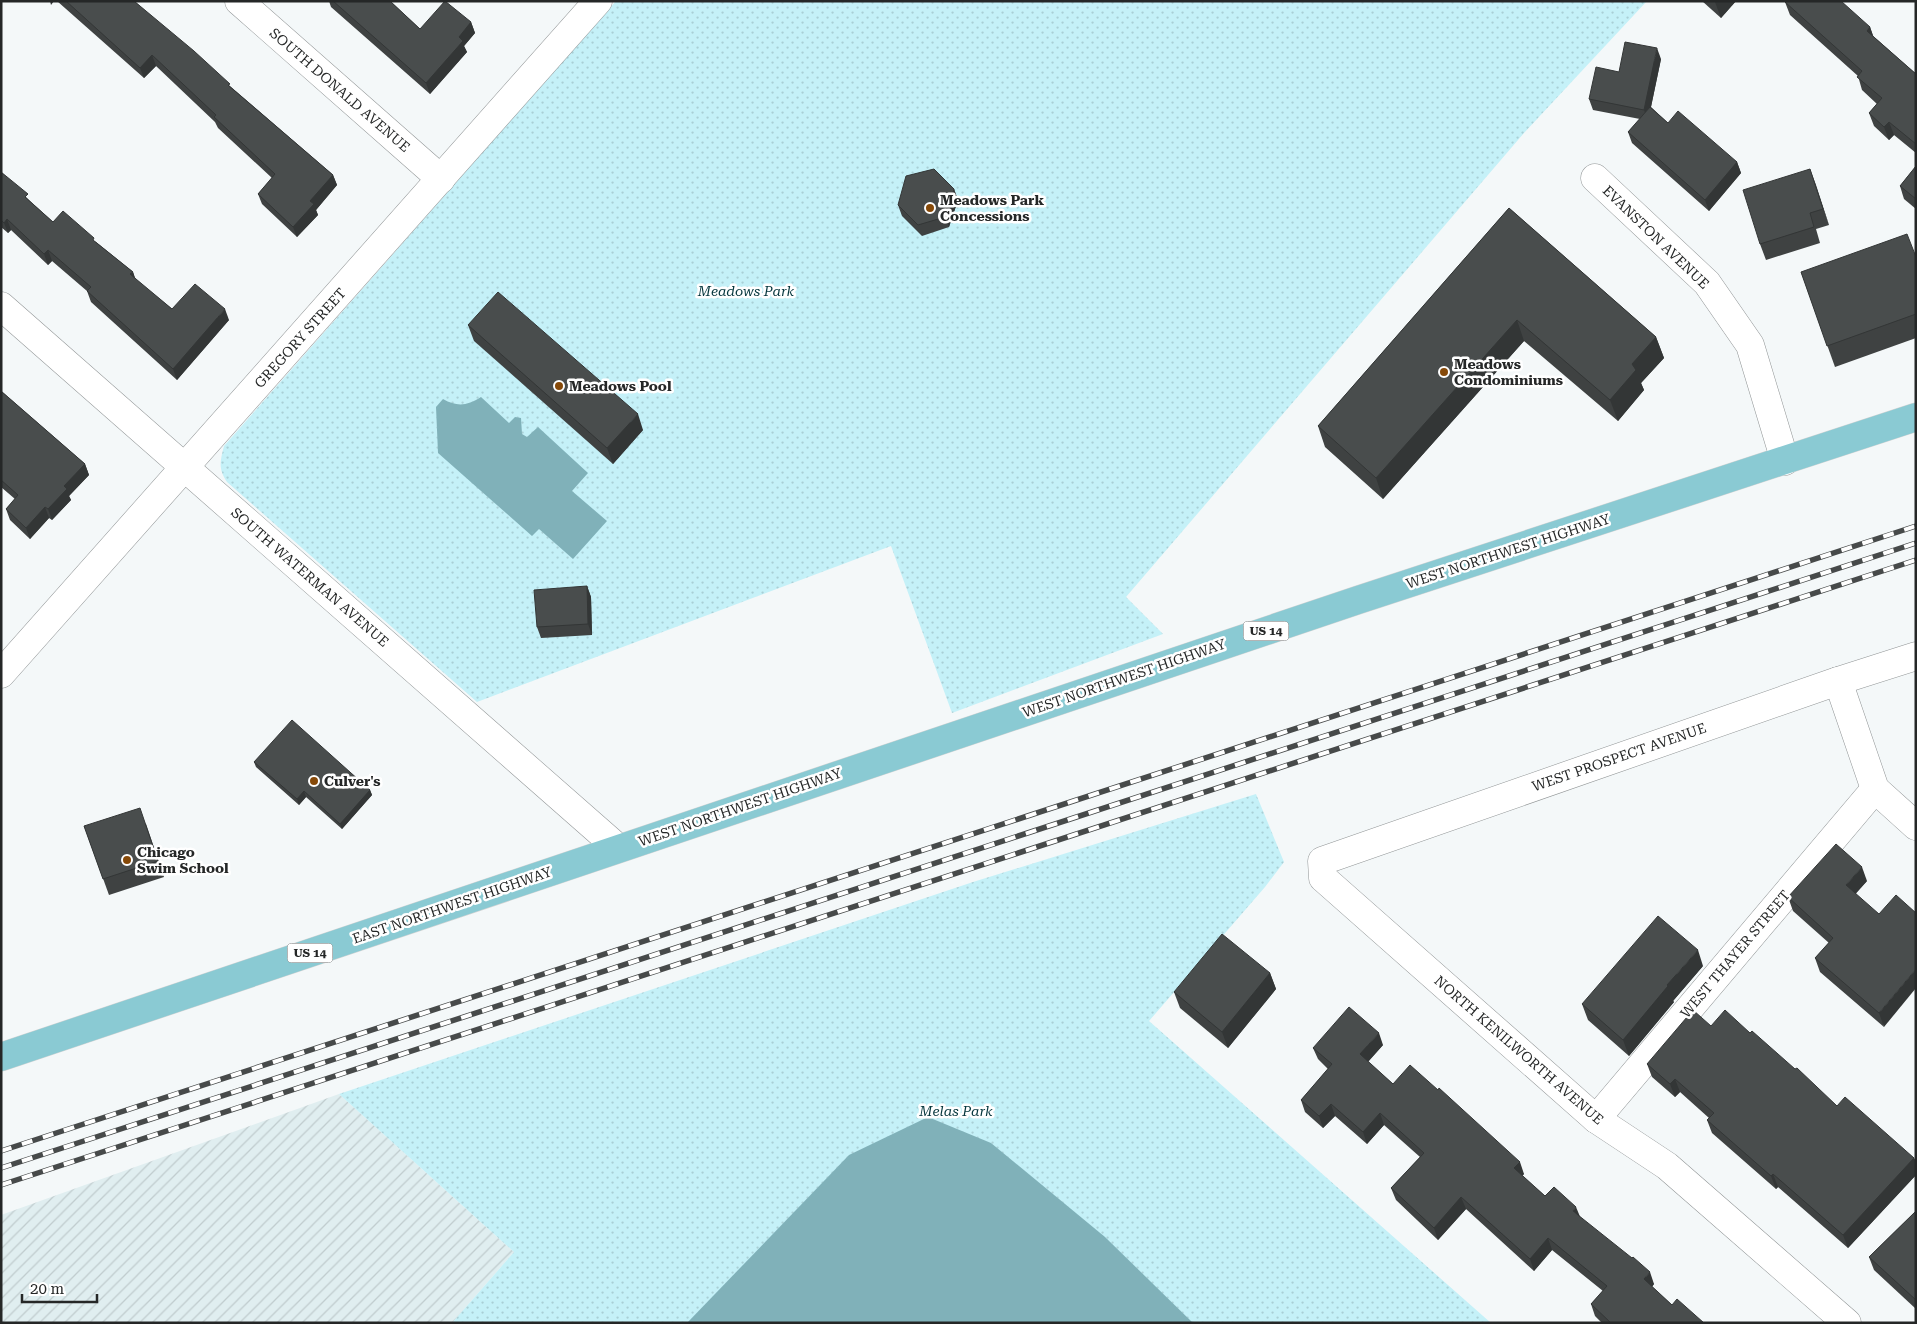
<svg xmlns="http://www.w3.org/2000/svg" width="1917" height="1324" font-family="'Roboto Serif',serif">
<defs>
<pattern id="industrial-furrows" width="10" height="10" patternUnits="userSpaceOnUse" patternTransform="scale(1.25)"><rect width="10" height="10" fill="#e0eef0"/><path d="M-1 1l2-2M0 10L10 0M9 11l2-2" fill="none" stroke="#c0ccce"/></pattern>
<pattern id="park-dots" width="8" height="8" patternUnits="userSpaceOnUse" patternTransform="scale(1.25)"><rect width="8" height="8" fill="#c5f1f8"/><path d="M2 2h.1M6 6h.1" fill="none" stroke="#a9cfd5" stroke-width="1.8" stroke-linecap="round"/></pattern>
</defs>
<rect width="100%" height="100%" fill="#f4f8f9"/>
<path fill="url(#industrial-furrows)" d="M 339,1094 L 514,1252 L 452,1323 L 1,1323 L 1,1215 Z"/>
<g fill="url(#park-dots)">
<path d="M 616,1 L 1647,1 L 1524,133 L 1126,597 L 1163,634 L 952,713 L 891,546 L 477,702 L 227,482 C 218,468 220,462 224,446 Z"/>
<path d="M 1256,794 L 1284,862 L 1265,887 L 1149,1021 L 1491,1323 L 452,1323 L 514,1252 L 339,1094 L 973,882 Z"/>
</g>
<g fill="#80b1b9">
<path d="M 481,397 L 509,423 L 515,417 L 521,418 L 522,434 L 527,437 L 538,427 L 588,473 L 572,491 L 607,521 L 573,559 L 539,529 L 532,536 L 438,453 L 436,407 L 443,399 C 457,407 467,406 481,397 Z"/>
<path d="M 928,1117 L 991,1143 L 1105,1237 L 1193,1323 L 687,1323 L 849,1155 Z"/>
</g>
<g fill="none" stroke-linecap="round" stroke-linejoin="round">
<g stroke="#919596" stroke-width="29">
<g id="street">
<path d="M 239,1 L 441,179"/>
<path d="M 1595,178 L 1707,283 L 1750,345 L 1785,461"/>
<path d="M 1,306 L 618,848"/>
<path d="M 1,674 L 598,1"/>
<path d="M 1838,681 L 1875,789 L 1916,826"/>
<path d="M 1596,1119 L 1875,789"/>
<path d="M 1847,1323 L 1667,1166 L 1596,1119 L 1323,878 L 1322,861 L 1838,681 L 1916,656"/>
</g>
</g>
<g stroke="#d3d4d4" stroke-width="29">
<path id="primary" d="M 1,1057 L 1358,600 L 1916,417"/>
</g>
<use href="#street" stroke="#fff" stroke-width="28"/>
<use href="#primary" stroke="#8acad3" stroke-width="28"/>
<g stroke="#474a4a" stroke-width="5.5">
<g id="rail">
<path d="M 1,1151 L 1916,526"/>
<path d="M 1,1168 L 1916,543"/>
<path d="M 1,1185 L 1916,560"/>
</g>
</g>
<use href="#rail" stroke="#fff" stroke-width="4" stroke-dasharray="11" stroke-linecap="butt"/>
</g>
<g fill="#3f4242">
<path d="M 57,1 L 134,1 L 231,87 L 333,175 L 337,185 L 316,210 L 318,215 L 297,237 L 262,204 L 258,194 L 272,178 L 218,128 L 215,122 L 156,66 L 144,78 Z"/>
<path d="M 329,1 L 390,1 L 420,29 L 471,22 L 475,33 L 464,46 L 467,52 L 430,94 L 331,7 Z"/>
<path d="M 1702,1 L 1736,1 L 1721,18 Z"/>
<path d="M 1785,2 L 1870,27 L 1873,36 L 1916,74 L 1916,153 L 1894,135 L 1889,140 L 1874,126 L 1869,113 L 1877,104 L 1862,90 L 1858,76 L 1790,15 Z"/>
<path d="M 1661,59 L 1651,107 L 1668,123 L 1737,162 L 1741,173 L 1709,211 L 1632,143 L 1628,132 L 1640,119 L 1593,110 L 1589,99 L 1619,72 Z"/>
<path d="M 1916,166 L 1916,209 L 1904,199 L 1900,186 Z"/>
<path d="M 1810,169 L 1829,225 L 1816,229 L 1820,243 L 1766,260 L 1760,244 Z"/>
<path d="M 1,172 L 30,201 L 53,222 L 96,242 L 133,272 L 135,279 L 172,309 L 229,320 L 177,380 L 91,302 L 87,291 L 52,261 L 48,265 L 11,230 L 8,233 L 1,227 Z"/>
<path d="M 954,189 L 958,200 L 949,227 L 922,236 L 902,216 L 898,205 Z"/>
<path d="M 1509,208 L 1656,337 L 1664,358 L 1641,383 L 1644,390 L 1618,421 L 1524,341 L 1383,499 L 1325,447 L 1318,426 Z"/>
<path d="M 1916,257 L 1916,338 L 1835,367 L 1801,272 Z"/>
<path d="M 468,325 L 643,430 L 613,464 L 474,341 Z"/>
<path d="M 1,391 L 85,464 L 89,475 L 69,496 L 71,500 L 52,520 L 49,518 L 30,539 L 10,520 L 6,509 L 15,499 L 1,487 Z"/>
<path d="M 587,586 L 591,597 L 592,635 L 541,638 L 537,627 Z"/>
<path d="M 254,762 L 370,790 L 372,795 L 342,829 L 306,797 L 299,805 L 256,767 Z"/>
<path d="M 146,824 L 164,877 L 109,895 L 84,826 Z"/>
<path d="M 1867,881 L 1856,893 L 1884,1027 L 1820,972 L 1815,958 L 1829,943 L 1793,911 L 1788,897 Z"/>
<path d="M 1703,966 L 1673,1001 L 1674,1002 L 1629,1056 L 1588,1020 L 1582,1004 Z"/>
<path d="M 1270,973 L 1276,989 L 1228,1048 L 1180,1008 L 1174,992 Z"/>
<path d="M 1711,1026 L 1750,1033 L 1837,1106 L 1914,1158 L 1916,1162 L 1916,1175 L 1848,1248 L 1778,1187 L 1776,1189 L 1712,1133 L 1707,1120 L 1709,1118 L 1680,1092 L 1675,1097 L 1652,1077 L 1647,1064 Z"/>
<path d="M 1383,1045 L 1368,1062 L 1393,1084 L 1524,1174 L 1522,1176 L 1545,1196 L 1580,1217 L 1654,1284 L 1652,1287 L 1672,1305 L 1704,1323 L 1602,1323 L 1595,1316 L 1591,1304 L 1603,1291 L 1552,1250 L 1534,1271 L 1466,1209 L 1438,1240 L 1396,1200 L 1391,1188 L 1420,1157 L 1384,1125 L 1367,1144 L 1335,1116 L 1323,1128 L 1305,1112 L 1301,1100 L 1328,1069 L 1318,1059 L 1313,1048 Z"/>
<path d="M 1916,1211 L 1916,1309 L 1874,1270 L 1869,1257 Z"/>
</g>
<g fill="#333636">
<path d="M 50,1 L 54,1 L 51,5 Z"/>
<path d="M 1716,1 L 1736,1 L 1721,18 L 1715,2 Z"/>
<path d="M 471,22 L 475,33 L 464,46 L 467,52 L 430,94 L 426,83 L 459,37 Z"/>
<path d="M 1870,27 L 1875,41 L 1867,31 Z"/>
<path d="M 1657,48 L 1661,59 L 1648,121 L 1644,110 Z"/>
<path d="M 152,55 L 156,66 L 144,78 L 140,68 Z"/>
<path d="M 1889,122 L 1894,135 L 1889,140 L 1884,127 Z"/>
<path d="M 1737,162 L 1741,173 L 1709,211 L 1705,200 Z"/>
<path d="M 1810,169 L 1816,185 L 1829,225 L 1823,209 Z"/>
<path d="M 333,175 L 337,185 L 316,210 L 318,215 L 297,237 L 293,227 L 310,201 Z"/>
<path d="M 954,189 L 958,200 L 949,227 L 945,217 Z"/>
<path d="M 7,219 L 11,230 L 8,233 L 4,223 Z"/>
<path d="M 48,250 L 52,261 L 48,265 L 44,254 Z"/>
<path d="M 133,272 L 137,283 L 130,274 Z"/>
<path d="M 225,309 L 229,320 L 177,380 L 173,369 Z"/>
<path d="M 1517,320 L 1524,341 L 1383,499 L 1376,478 Z"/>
<path d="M 1656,337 L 1664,358 L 1641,383 L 1644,390 L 1618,421 L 1610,400 L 1632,364 Z"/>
<path d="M 638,414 L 643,430 L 613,464 L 607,448 Z"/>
<path d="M 85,464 L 89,475 L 69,496 L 71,500 L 52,520 L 48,509 L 64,486 Z"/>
<path d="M 45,507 L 49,518 L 30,539 L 26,528 Z"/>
<path d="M 587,586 L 591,597 L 592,635 L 588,624 Z"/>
<path d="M 370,790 L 372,795 L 342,829 L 340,824 Z"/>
<path d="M 304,791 L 306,797 L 299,805 L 297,799 Z"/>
<path d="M 1862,867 L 1867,881 L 1851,899 L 1846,885 Z"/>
<path d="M 1698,950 L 1703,966 L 1673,1001 L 1674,1002 L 1629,1056 L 1623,1040 L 1667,985 Z"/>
<path d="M 1916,969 L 1916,988 L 1884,1027 L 1879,1013 Z"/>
<path d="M 1270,973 L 1276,989 L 1228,1048 L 1222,1032 Z"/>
<path d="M 1379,1033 L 1383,1045 L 1364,1066 L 1360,1054 Z"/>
<path d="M 1675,1079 L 1680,1092 L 1675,1097 L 1670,1084 Z"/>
<path d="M 1331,1104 L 1335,1116 L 1323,1128 L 1319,1116 Z"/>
<path d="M 1380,1113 L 1384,1125 L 1367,1144 L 1363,1132 Z"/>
<path d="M 1914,1158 L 1916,1162 L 1916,1175 L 1848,1248 L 1843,1235 Z"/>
<path d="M 1520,1162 L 1524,1174 L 1518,1180 L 1514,1168 Z"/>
<path d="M 1773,1174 L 1778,1187 L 1776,1189 L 1771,1176 Z"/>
<path d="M 1461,1197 L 1466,1209 L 1438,1240 L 1434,1228 Z"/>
<path d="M 1576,1207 L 1581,1219 L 1573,1211 Z"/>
<path d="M 1548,1238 L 1552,1250 L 1534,1271 L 1530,1259 Z"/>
<path d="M 1650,1272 L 1654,1284 L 1648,1291 L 1644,1279 Z"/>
</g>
<g fill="#494d4d" stroke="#333636">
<path d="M 66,1 L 134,1 L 194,51 L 230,84 L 228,85 L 333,175 L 310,201 L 314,204 L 293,227 L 258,194 L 275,174 L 214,117 L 216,115 L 152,55 L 140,68 Z"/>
<path d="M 333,1 L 390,1 L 420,29 L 445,1 L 471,22 L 459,37 L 463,41 L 426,83 Z"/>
<path d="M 1786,1 L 1841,1 L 1870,27 L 1867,31 L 1916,74 L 1916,144 L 1889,122 L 1884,127 L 1869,113 L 1882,98 L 1857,77 L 1862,71 L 1785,2 Z"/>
<path d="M 1625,42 L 1657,48 L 1644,110 L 1589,99 L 1596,67 L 1619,72 Z"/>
<path d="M 1650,107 L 1668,123 L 1678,111 L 1737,162 L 1705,200 L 1628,132 Z"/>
<path d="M 1916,166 L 1916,199 L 1900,186 Z"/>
<path d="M 934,169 L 954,189 L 945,217 L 918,225 L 898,205 L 906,176 Z"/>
<path d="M 1810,169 L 1823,209 L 1810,213 L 1814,227 L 1760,244 L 1743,190 Z"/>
<path d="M 1,172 L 28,194 L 25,197 L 53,222 L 63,211 L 94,238 L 93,240 L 133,272 L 130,274 L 172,309 L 195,284 L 225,309 L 173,369 L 87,291 L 91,287 L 48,250 L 44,254 L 7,219 L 4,223 L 1,220 Z"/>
<path d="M 1509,208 L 1656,337 L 1632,364 L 1636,370 L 1610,400 L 1517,320 L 1376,478 L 1318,426 Z"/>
<path d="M 1907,234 L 1916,257 L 1916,314 L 1827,346 L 1801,272 Z"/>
<path d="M 498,292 L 638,414 L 607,448 L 468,325 Z"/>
<path d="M 1,391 L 85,464 L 64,486 L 67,489 L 48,509 L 45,507 L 26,528 L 6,509 L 18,495 L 1,480 Z"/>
<path d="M 587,586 L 588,624 L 537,627 L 534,590 Z"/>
<path d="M 292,720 L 370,790 L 340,824 L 304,791 L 297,799 L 254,762 Z"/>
<path d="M 140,808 L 158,861 L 103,879 L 84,826 Z"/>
<path d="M 1836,844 L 1862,867 L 1846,885 L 1879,914 L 1896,895 L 1916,913 L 1916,969 L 1879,1013 L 1815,958 L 1833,938 L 1788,897 Z"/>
<path d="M 1658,916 L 1698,950 L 1667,985 L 1668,986 L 1623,1040 L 1582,1004 Z"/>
<path d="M 1222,934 L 1270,973 L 1222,1032 L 1174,992 Z"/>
<path d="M 1349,1007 L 1379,1033 L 1360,1054 L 1393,1084 L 1410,1065 L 1438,1090 L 1439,1088 L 1520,1162 L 1514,1168 L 1545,1196 L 1554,1187 L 1576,1207 L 1573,1211 L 1632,1258 L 1633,1257 L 1650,1272 L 1644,1279 L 1672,1305 L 1677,1299 L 1704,1323 L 1611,1323 L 1591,1304 L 1607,1286 L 1548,1238 L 1530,1259 L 1461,1197 L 1434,1228 L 1391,1188 L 1424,1153 L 1380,1113 L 1363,1132 L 1331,1104 L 1319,1116 L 1301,1100 L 1332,1064 L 1313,1048 Z"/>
<path d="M 1693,1010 L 1711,1026 L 1725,1010 L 1750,1033 L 1752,1031 L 1795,1069 L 1797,1068 L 1837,1106 L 1845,1097 L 1914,1158 L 1843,1235 L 1773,1174 L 1771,1176 L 1707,1120 L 1714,1113 L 1675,1079 L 1670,1084 L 1647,1064 Z"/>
<path d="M 1916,1211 L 1916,1300 L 1869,1257 Z"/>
</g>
<g fill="#864908" stroke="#fff" stroke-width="2">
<circle cx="930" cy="208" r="5"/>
<circle cx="1444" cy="372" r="5"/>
<circle cx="559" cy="386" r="5"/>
<circle cx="314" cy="781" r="5"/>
<circle cx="127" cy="860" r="5"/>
</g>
<g text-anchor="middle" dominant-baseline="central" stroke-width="5" stroke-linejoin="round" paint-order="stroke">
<g fill="#fff" stroke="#666868" stroke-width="1">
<rect x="1243.5" y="621.5" width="45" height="19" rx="4"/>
<rect x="287.5" y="943.5" width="45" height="19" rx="4"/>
</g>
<g font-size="12" font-weight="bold" fill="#252727">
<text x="1266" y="631">US 14</text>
<text x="310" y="953">US 14</text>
</g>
<g font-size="14" fill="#252727" stroke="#fff">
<text transform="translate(340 90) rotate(41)">SOUTH DONALD AVENUE</text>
<text transform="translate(1656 237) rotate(44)">EVANSTON AVENUE</text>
<text transform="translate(300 338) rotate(-48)">GREGORY STREET</text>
<text transform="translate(1508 551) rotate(-18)">WEST NORTHWEST HIGHWAY</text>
<text transform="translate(310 577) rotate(41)">SOUTH WATERMAN AVENUE</text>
<text transform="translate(1124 678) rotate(-19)">WEST NORTHWEST HIGHWAY</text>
<text transform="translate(1619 757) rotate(-19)">WEST PROSPECT AVENUE</text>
<text transform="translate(740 807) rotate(-19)">WEST NORTHWEST HIGHWAY</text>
<text transform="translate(452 905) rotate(-19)">EAST NORTHWEST HIGHWAY</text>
<text transform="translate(1735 954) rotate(-50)">WEST THAYER STREET</text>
<text transform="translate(1519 1050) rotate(41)">NORTH KENILWORTH AVENUE</text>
</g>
<g font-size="14" font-weight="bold" fill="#252727" stroke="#fff" text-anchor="start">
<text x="940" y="200">Meadows Park<tspan x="940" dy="16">Concessions</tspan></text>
<text x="1454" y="364">Meadows<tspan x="1454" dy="16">Condominiums</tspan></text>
<text x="569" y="386">Meadows Pool</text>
<text x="324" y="781">Culver's</text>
<text x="137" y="852">Chicago<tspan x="137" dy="16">Swim School</tspan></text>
</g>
<g font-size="14" font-style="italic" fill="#05363d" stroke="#fff">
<text x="746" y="291">Meadows Park</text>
<text x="956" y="1111">Melas Park</text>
</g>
</g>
<rect width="1917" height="1324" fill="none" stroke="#252727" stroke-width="5"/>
<path d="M22 1294v8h75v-8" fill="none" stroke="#252727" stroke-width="2.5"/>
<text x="30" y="1294" font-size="15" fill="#252727" stroke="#ffffff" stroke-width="4" paint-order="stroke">20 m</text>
</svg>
